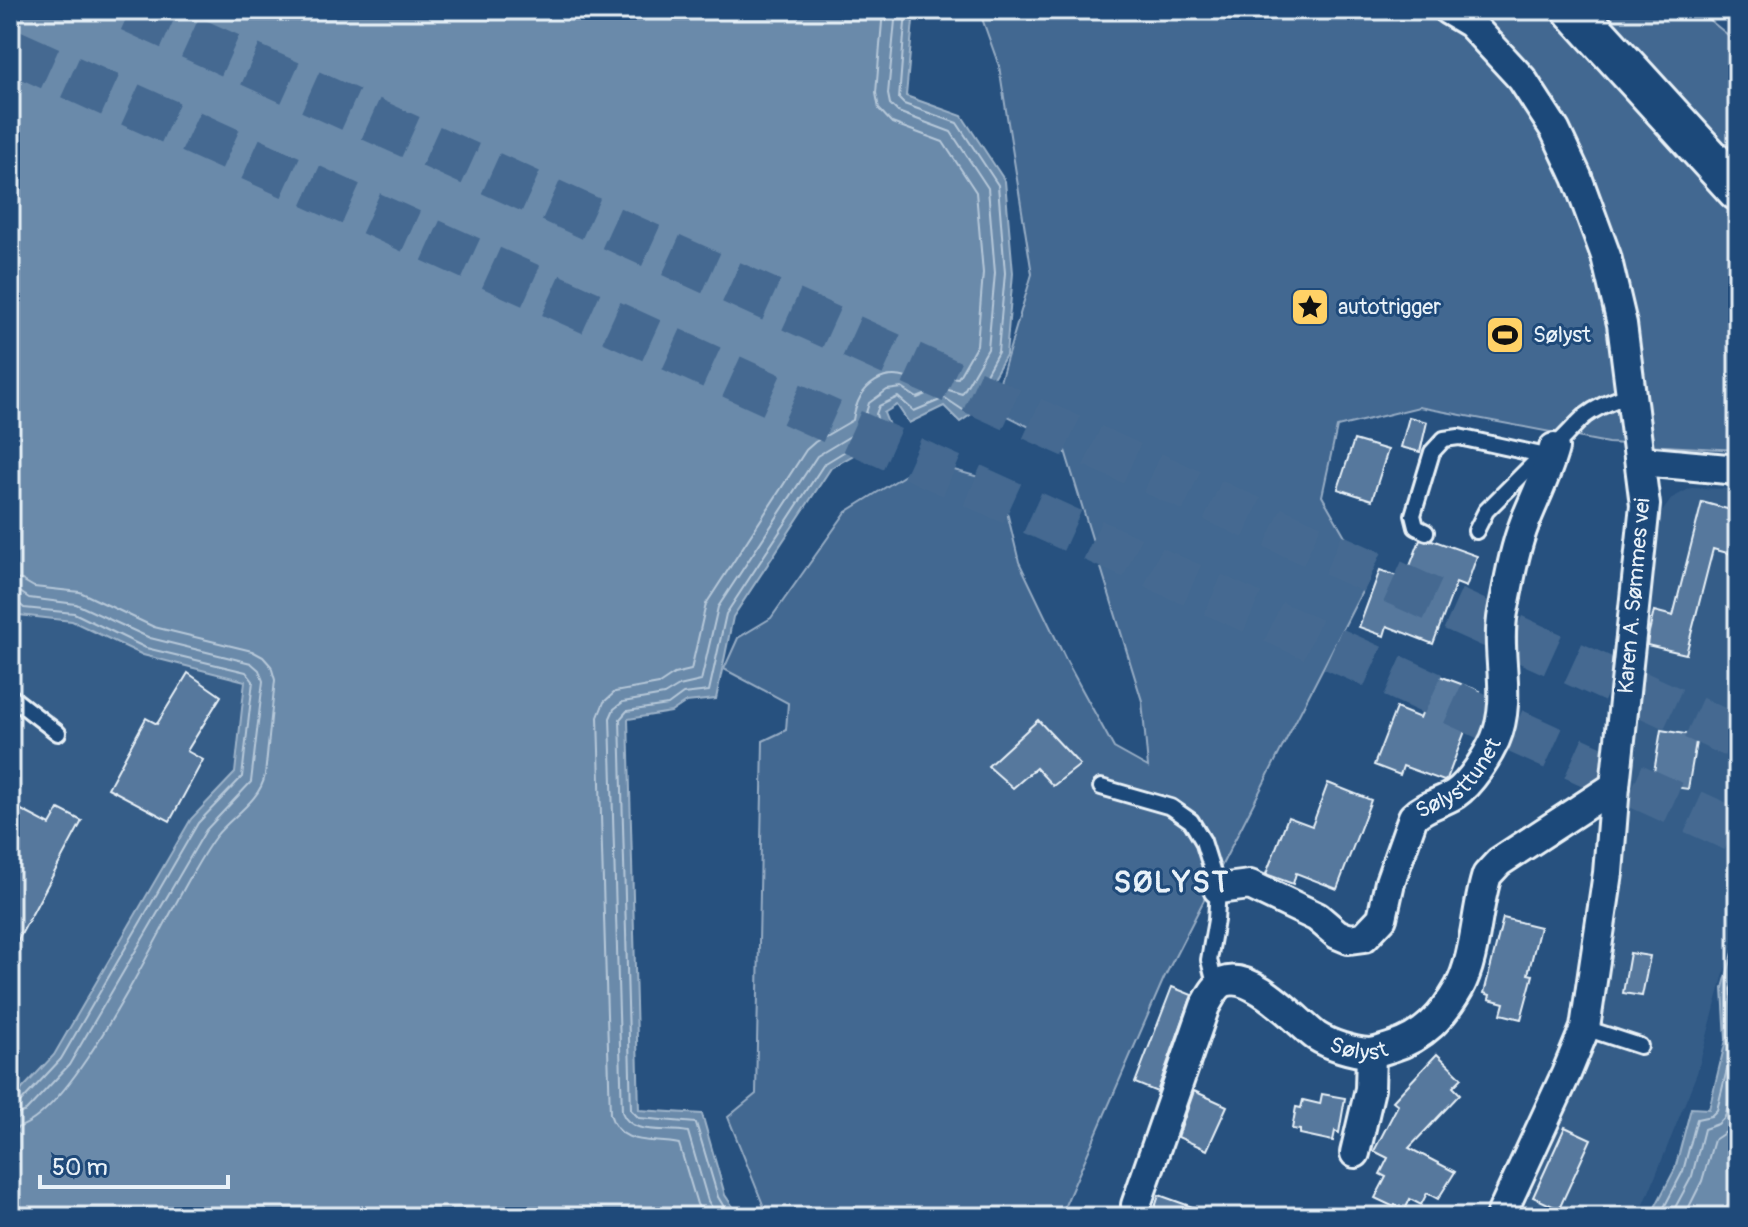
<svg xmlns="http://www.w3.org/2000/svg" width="1748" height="1227" font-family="Pangolin,sans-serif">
<rect width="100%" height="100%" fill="#27517f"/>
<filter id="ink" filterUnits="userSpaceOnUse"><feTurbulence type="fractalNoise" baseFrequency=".0125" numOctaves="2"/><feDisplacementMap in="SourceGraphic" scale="16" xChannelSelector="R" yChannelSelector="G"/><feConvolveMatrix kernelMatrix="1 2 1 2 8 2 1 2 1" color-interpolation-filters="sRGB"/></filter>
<g filter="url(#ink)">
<g fill="#355d88">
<path d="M 1691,488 L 1738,489 L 1738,922 L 1697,1073 L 1639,1217 L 1520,1217 L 1603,1023 L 1624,871 L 1649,571 L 1660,515 L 1672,498 Z"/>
<path d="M 10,605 L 19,615 L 72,621 L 143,655 L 245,680 L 235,773 L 191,819 L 54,1055 L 10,1102 Z"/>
</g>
<path fill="#436891" stroke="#96acc4" stroke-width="2" d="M 979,10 L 1697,10 L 1738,43 L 1738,450 L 1608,443 L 1419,407 L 1337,427 L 1322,496 L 1369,578 L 1164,978 L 1060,1217 L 768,1217 L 728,1117 L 756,1094 L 763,741 L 786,730 L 788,703 L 724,669 L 738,638 L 771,618 L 846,512 L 926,462 L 1000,483 L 1019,562 L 1067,662 L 1114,748 L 1148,767 L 1142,701 L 1063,444 L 992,408 L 1032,274 L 999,66 Z"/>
<g fill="#6b8aaa" stroke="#9db3c9" stroke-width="2">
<path d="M 10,10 L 914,10 L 906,96 L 962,116 L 1005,181 L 1013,273 L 1006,355 L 973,413 L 960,422 L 944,406 L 909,423 L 897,405 L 884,413 L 892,433 L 831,468 L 733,617 L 716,699 L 686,702 L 671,712 L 628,719 L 639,1110 L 702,1114 L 725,1195 L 740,1217 L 10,1217 L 10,1102 L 54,1055 L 191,819 L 235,773 L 245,681 L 143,655 L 72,621 L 19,615 L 10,605 Z"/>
<path d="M 1738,935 L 1738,1217 L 1650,1217 L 1675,1169 L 1691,1108 L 1709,1109 L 1726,1040 L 1723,988 Z"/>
</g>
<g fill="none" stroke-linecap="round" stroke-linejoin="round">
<g stroke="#b6c8d9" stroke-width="2">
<path d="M 10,579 L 22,580 L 34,587 L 80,592 L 154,627 L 252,651 L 263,657 L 271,666 L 275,680 L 265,775 C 260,801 232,816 216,836 C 175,889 75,1127 10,1129"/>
<path d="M 10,591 L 20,592 L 29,598 L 76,604 L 150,638 L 251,663 L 259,670 L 263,681 L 251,782 L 206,830 L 69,1065 L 26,1111 L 10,1117"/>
<path d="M 10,601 L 16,601 L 24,608 L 74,613 L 146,648 L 246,672 L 253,681 L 242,777 L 198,823 L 61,1059 L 19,1104 L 10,1107"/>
<path d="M 704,1217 L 697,1204 L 679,1144 C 652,1138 620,1148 610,1114 L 598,717 L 604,702 L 615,692 L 659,684 L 674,674 L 691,670 L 706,604 L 806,450 L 815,442 L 853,420 C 858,385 885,364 920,384 L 940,376 L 958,378 L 977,345 L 983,273 L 976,192 L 943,142 L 892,123 L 879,109 L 876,93 L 883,10"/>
<path d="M 718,1217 L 708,1201 L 688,1132 C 667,1127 631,1137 622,1112 L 610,718 L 614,709 L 623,702 L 664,695 L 679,686 L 701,681 L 718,607 L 817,456 L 867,426 L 866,413 L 869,403 L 887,390 L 902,388 L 917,398 L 942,388 L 962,394 L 988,349 L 995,273 L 988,188 L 951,132 L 898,112 L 890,104 L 888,94 L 896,10"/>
<path d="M 730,1217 L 718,1197 L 696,1123 L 639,1118 L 631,1110 L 620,719 L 627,711 L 668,705 L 683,694 L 709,691 L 726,614 L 824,464 L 880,430 L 876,414 L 879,406 L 898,397 L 914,411 L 945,398 L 963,410 L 968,407 L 998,352 L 1005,273 L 998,185 L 957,123 L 904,104 L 899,99 L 906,10"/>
<path d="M 1659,1217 L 1683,1171 L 1697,1119 L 1711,1116 L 1717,1110 L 1734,1041 L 1731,989 L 1738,964"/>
<path d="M 1670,1217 L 1692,1176 L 1704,1129 L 1718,1124 L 1725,1117 L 1738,1066"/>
<path d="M 1684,1217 L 1702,1181 L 1714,1140 L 1729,1130 L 1738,1115"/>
</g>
</g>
<g fill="#57789d" stroke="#e8f1f8" stroke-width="2">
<path d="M 1409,417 L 1427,422 L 1420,452 L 1401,447 Z"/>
<path d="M 1354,440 L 1388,450 L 1372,500 L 1338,489 Z"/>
<path d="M 1702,502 L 1738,512 L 1738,556 L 1713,549 L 1686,654 L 1647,645 L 1649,632 L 1654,611 L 1673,616 Z"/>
<path d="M 1420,540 L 1426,542 L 1432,540 L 1477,556 L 1466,587 L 1456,583 L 1433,644 L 1387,626 L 1384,636 L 1359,627 L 1380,570 L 1405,579 Z"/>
<path d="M 188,673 L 221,696 L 187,751 L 203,760 L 170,821 L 108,788 L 146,718 L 157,724 Z"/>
<path d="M 1437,675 L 1480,691 L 1447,779 L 1444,781 L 1403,766 L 1400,775 L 1374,765 L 1396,708 L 1420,718 Z"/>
<path d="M 1038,720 L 1080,765 L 1053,786 L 1036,768 L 1013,788 L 988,766 Z"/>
<path d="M 1661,730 L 1697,736 L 1688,789 L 1652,784 Z"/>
<path d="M 1328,783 L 1371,800 L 1337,889 L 1296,873 L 1293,884 L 1266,874 L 1288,817 L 1312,826 Z"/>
<path d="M 10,804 L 50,825 L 59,809 L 82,821 L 10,955 Z"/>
<path d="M 1503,918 L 1540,927 L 1528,974 L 1533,975 L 1521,1019 L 1501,1014 L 1504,1003 L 1489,999 L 1490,995 L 1484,993 Z"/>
<path d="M 1630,953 L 1650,956 L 1642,996 L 1623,993 Z"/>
<path d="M 1172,987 L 1192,995 L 1157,1092 L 1135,1083 Z"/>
<path d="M 1437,1054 L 1462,1078 L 1453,1087 L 1460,1094 L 1409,1148 L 1455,1172 L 1438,1199 L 1427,1193 L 1421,1205 L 1410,1199 L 1405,1210 L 1395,1205 L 1394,1207 L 1375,1198 L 1386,1177 L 1380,1174 L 1388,1158 L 1374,1151 L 1398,1105 L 1393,1101 Z"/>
<path d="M 1194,1091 L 1227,1106 L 1207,1150 L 1178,1137 Z"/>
<path d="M 1322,1094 L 1345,1098 L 1339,1133 L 1335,1131 L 1333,1141 L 1300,1134 L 1300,1130 L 1292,1129 L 1296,1107 L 1301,1108 L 1303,1100 L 1320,1104 Z"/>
<path d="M 1565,1127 L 1591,1139 L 1559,1209 L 1533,1197 Z"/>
<path d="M 1159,1195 L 1212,1214 L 1212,1217 L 1152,1217 Z"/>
</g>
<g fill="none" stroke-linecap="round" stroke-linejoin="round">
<g stroke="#446991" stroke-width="44" stroke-dasharray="44 22" stroke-linecap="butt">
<path d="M 130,10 L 1738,738"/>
<path d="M 10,50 L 1738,832"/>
</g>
<g stroke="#e8f1f8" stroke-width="20">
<g id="service">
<path d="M 1476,531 L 1486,511 L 1542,455"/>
<path d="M 1426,532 L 1416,527 L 1413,515 L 1432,452 L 1444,439 L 1459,437 L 1542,455 C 1560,445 1570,429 1585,416 C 1599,405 1616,400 1633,393"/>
<path d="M 10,696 L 58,733"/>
<path d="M 1101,787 L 1171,807 L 1191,821 L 1203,841 L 1218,889 L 1216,920 L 1209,960 L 1216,988"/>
<path d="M 1585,1028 L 1640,1046"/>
</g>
</g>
<g stroke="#e8f1f8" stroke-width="34">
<g id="minor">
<path d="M 1448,10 L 1470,23 L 1522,79 L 1555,130 L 1577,177 L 1606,256 L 1622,324 L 1645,505 L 1615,786 L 1608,873 L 1585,1028 L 1566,1074 L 1500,1217"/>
<path d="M 1641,461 L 1738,470"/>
<path id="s1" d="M 1218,889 L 1250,885 L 1317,917 L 1337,934 L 1349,939 L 1364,937 L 1382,918 L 1390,882 L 1413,817 C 1425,805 1441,803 1455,794 C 1471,783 1487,757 1495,740 C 1513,698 1495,654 1503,612 C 1509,582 1514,550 1525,522 C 1535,497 1547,474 1554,448"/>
<path d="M 1355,1153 L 1370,1089 L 1371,1053"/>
<path id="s2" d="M 1136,1205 L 1205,1006 C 1210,998 1215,986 1224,982 C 1252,971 1296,1021 1316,1036 C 1330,1045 1352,1052 1369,1053 C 1376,1053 1385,1049 1392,1047 C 1424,1037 1443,1016 1459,988 C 1476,957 1476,908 1487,875 L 1499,862 L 1615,786"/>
</g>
</g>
<g stroke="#e8f1f8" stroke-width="46">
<path id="secondary" d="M 1574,10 L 1738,190"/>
</g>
<use href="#service" stroke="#1f4a7a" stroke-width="14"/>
<use href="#minor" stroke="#1f4a7a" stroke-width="28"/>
<use href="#secondary" stroke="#1f4a7a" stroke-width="40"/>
</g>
</g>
<defs>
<g id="sight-square" transform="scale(2)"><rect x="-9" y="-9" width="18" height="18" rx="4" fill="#ffd166" stroke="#1f4a7a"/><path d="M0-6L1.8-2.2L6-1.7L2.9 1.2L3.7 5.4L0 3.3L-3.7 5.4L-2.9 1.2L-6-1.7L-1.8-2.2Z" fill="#111"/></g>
<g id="stadium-square" transform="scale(2)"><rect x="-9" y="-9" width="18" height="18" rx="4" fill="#ffd166" stroke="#1f4a7a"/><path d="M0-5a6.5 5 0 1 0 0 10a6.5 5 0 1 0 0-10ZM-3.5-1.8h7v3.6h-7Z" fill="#111"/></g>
</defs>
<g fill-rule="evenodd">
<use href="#sight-square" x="1310" y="307"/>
<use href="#stadium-square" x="1505" y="335"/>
</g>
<g text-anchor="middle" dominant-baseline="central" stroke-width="6" stroke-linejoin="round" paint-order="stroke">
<g font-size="22" fill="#e8f1f8" stroke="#1f4a7a" text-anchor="start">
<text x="1338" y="307">autotrigger</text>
<text x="1533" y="335">Sølyst</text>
</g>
<g font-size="22" fill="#e8f1f8" stroke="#1f4a7a">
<text transform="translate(1634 596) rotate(-85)">Karen A. Sømmes vei</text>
<text stroke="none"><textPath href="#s1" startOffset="354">Sølysttunet</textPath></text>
<text stroke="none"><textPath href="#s2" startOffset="398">Sølyst</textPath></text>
</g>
<g font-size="30" font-weight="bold" letter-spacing="2" fill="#e8f1f8" stroke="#1f4a7a">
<text x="1172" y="882">SØLYST</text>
</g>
</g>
<rect width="1748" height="1227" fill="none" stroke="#1f4a7a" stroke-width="40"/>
<rect x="20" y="20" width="1708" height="1187" fill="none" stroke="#e8f1f8" stroke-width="3" filter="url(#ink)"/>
<path d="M40 1175v12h188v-12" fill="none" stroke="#e8f1f8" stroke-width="4"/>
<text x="52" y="1175" font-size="24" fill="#e8f1f8" stroke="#1f4a7a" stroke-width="6" paint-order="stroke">50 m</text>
</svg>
